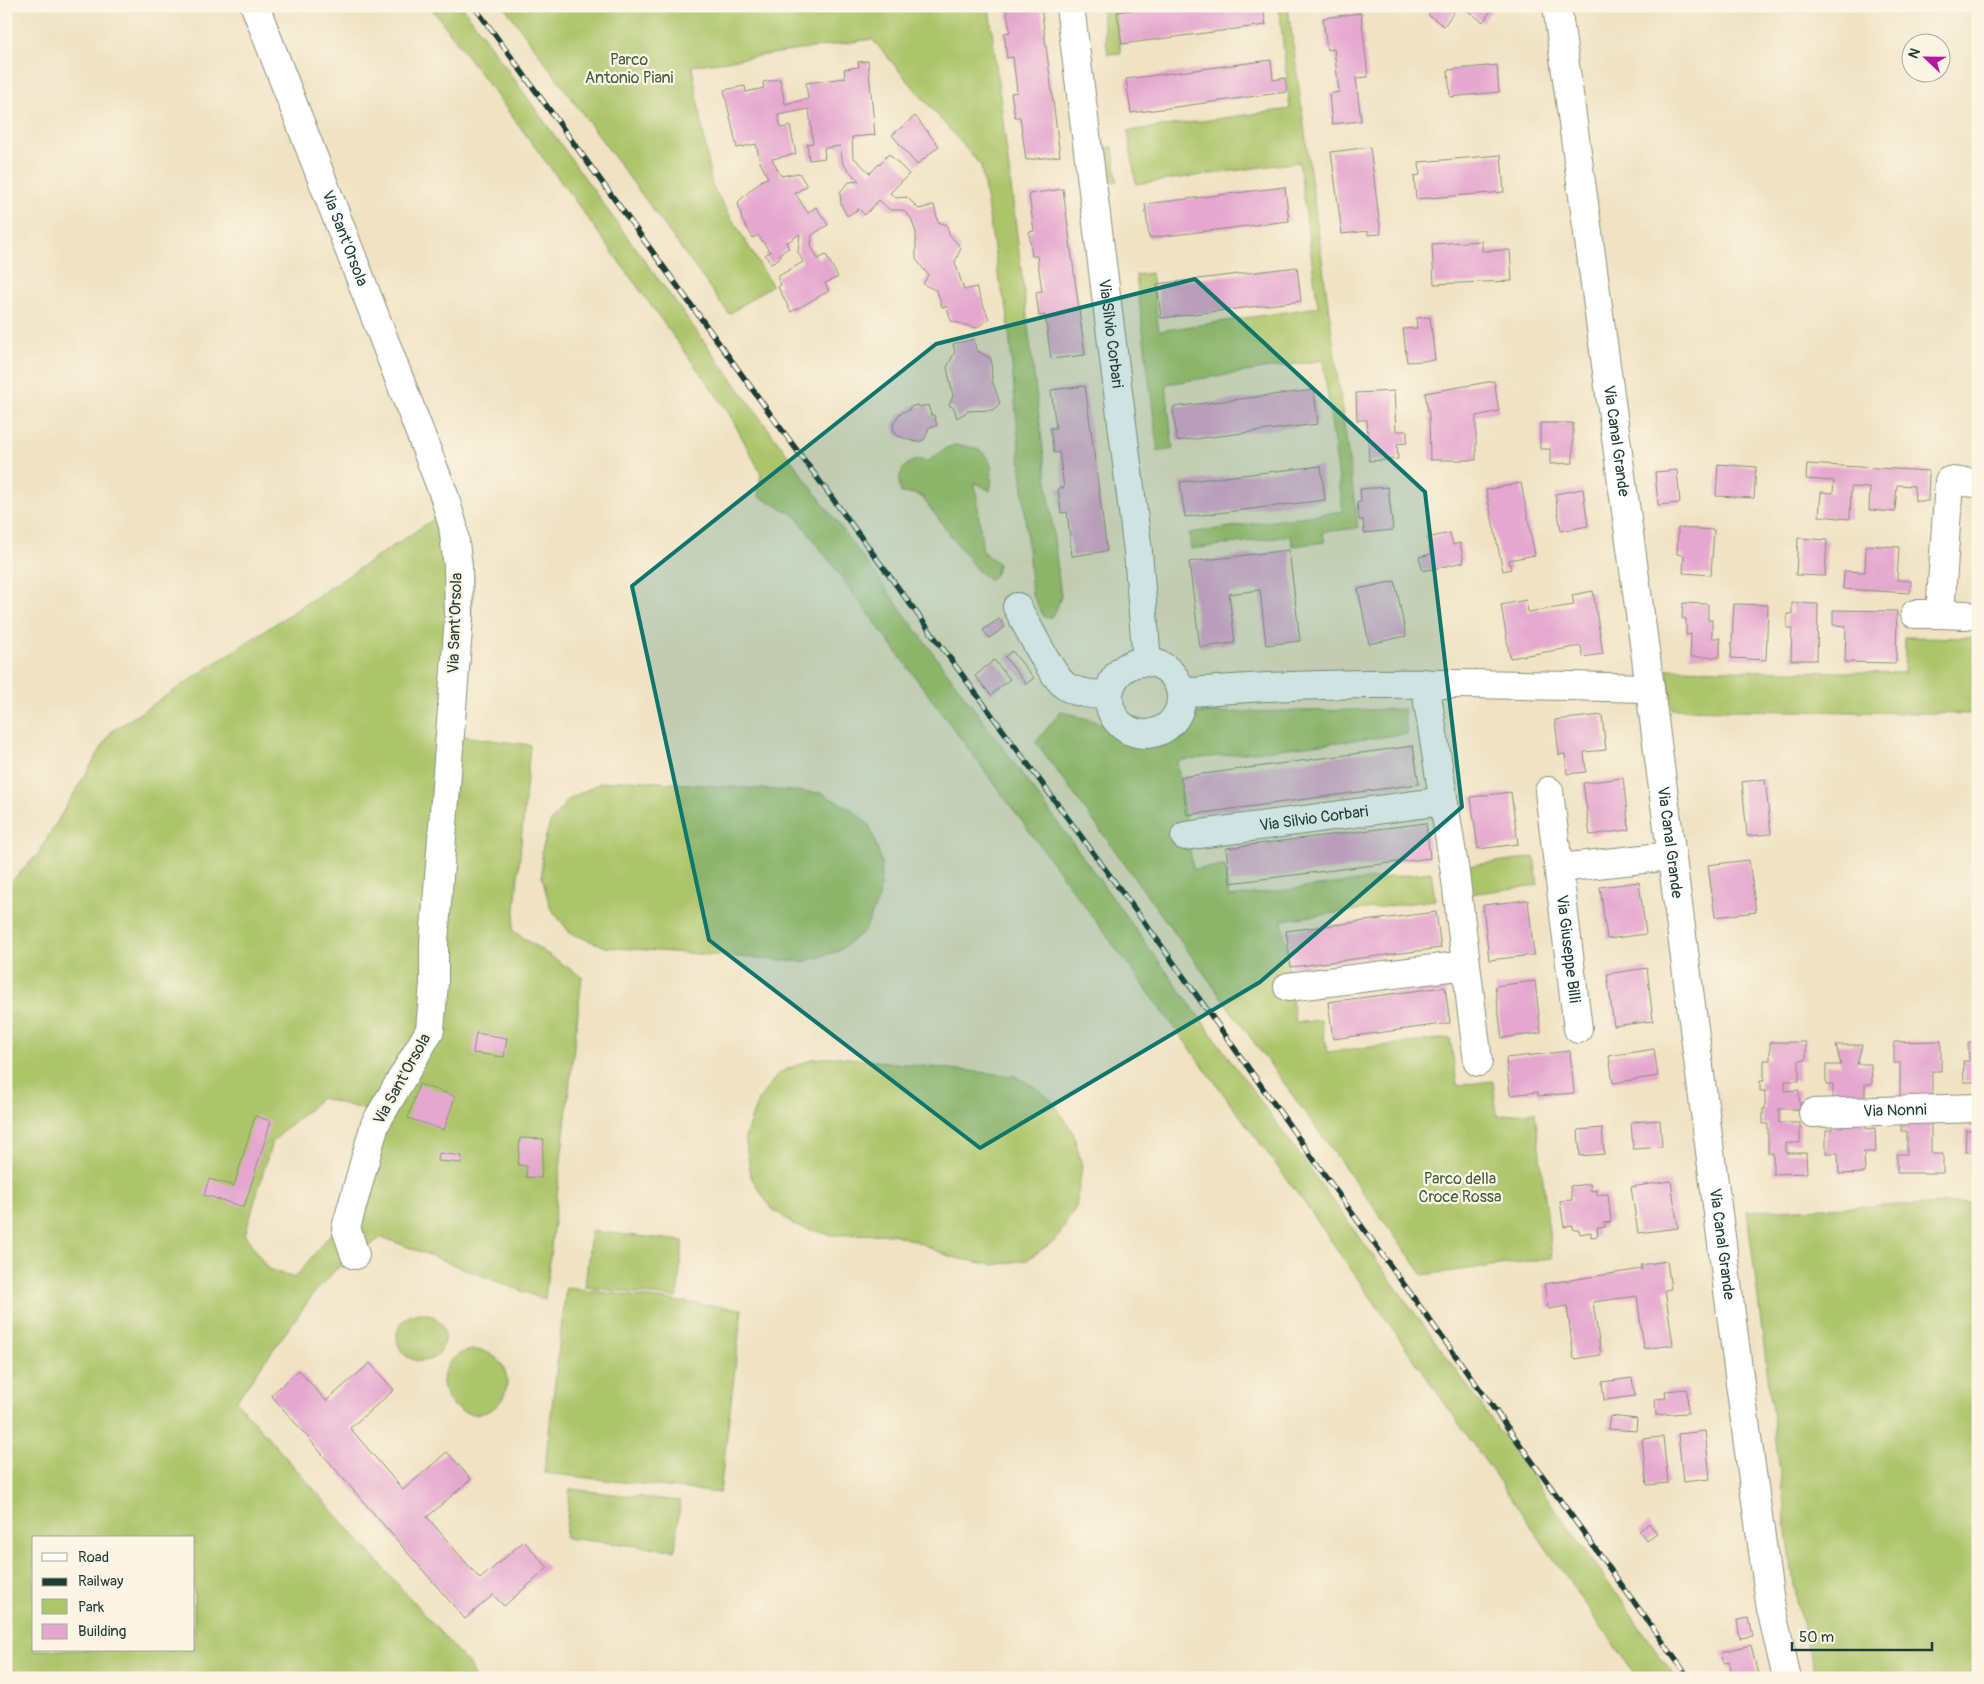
<svg xmlns="http://www.w3.org/2000/svg" width="1984" height="1684" font-family="Pangolin,sans-serif">
<rect width="100%" height="100%" fill="#fcf5e5"/>
<filter id="ink" filterUnits="userSpaceOnUse"><feTurbulence type="fractalNoise" baseFrequency=".02" numOctaves="2"/><feDisplacementMap in="SourceGraphic" scale="10" xChannelSelector="R" yChannelSelector="G"/><feConvolveMatrix kernelMatrix="1 2 1 2 8 2 1 2 1" color-interpolation-filters="sRGB"/></filter>
<filter id="wash" filterUnits="userSpaceOnUse"><feTurbulence type="fractalNoise" baseFrequency=".0096" numOctaves="4" result="noise"/><feDisplacementMap in="SourceGraphic" scale="20" xChannelSelector="R" yChannelSelector="G"/><feGaussianBlur stdDeviation="1.12" result="paint"/><feColorMatrix in="noise" values="0 0 0 0 0 0 0 0 0 0 0 0 0 0 0 0 0 1.4 0 .05"/><feComposite in="paint" operator="in"/></filter>
<g filter="url(#wash)">
<rect width="100%" height="100%" fill="#f0e2c3"/>
<g fill="#adc56b" stroke="#668150" fill-rule="evenodd">
<path d="M 430,6 L 462,6 L 614,219 L 1064,831 L 1448,1359 L 1676,1678 L 1637,1678 L 1311,1212 L 796,516 L 758,496 L 761,473 L 727,410 L 581,209 Z"/>
<path d="M 504,6 L 989,6 L 1061,596 L 1056,611 L 1050,618 L 1044,617 L 1032,594 L 1007,309 L 999,280 L 981,166 L 872,39 L 692,66 L 712,186 L 772,285 L 729,314 Z"/>
<path d="M 1101,6 L 1115,6 L 1121,53 L 1108,54 Z"/>
<path d="M 1279,6 L 1288,6 L 1358,528 L 1322,532 L 1325,542 L 1292,546 L 1291,536 L 1191,549 L 1189,533 L 1343,511 L 1323,360 L 1166,384 L 1173,449 L 1158,452 L 1136,275 L 1151,273 L 1159,331 L 1318,307 L 1299,162 L 1136,184 L 1128,131 L 1290,109 Z"/>
<path d="M 1113,147 L 1117,181 L 1105,182 L 1101,149 Z"/>
<path d="M 954,445 C 987,446 996,459 990,491 L 975,482 L 983,552 L 998,563 L 996,574 L 989,580 L 976,569 L 922,497 L 916,494 L 901,493 C 896,480 901,463 917,460 C 920,459 925,461 929,461 L 944,449 Z"/>
<path d="M 437,517 L 474,577 L 461,736 L 530,745 L 513,931 L 582,977 L 545,1300 L 382,1237 L 335,1270 L 312,1296 L 236,1401 L 470,1666 L 474,1678 L 6,1678 L 6,887 L 37,855 L 111,732 ZM 321,1098 L 370,1111 L 340,1222 L 295,1278 L 268,1269 L 245,1235 L 272,1142 ZM 34,1538 L 194,1538 L 194,1650 L 34,1650 Z"/>
<path d="M 1905,637 L 1978,638 L 1978,714 L 1672,709 L 1667,669 L 1904,673 Z"/>
<path d="M 1404,709 L 1407,734 L 1177,761 L 1193,869 L 1225,866 L 1229,897 L 1431,872 L 1435,900 L 1282,920 L 1295,1023 L 1321,1020 L 1327,1052 L 1450,1038 L 1457,1085 L 1493,1081 L 1497,1116 L 1535,1112 L 1552,1258 L 1423,1275 L 1036,742 L 1061,711 L 1101,723 L 1133,745 L 1173,741 L 1195,713 Z"/>
<path d="M 628,780 L 821,793 L 853,810 L 870,826 L 882,863 L 879,898 L 865,930 L 839,951 L 803,962 L 606,947 L 570,933 L 550,907 L 542,877 L 542,850 L 550,823 L 569,799 L 600,783 Z"/>
<path d="M 1534,857 L 1538,885 L 1469,894 L 1465,866 Z"/>
<path d="M 839,1057 L 1016,1076 L 1038,1089 L 1053,1102 L 1073,1132 L 1082,1166 L 1076,1207 L 1057,1239 L 1027,1260 L 992,1265 L 951,1257 L 915,1241 L 892,1234 L 831,1235 L 796,1226 L 770,1207 L 751,1177 L 745,1137 L 758,1100 L 779,1073 L 812,1059 Z"/>
<path d="M 1978,1202 L 1978,1678 L 1816,1678 L 1796,1601 L 1747,1211 Z"/>
<path d="M 591,1231 L 683,1241 L 677,1298 L 585,1287 Z"/>
<path d="M 566,1288 L 742,1309 L 720,1493 L 544,1473 Z"/>
<circle cx="421" cy="1337" r="24"/>
<circle cx="475" cy="1382" r="32"/>
<path d="M 570,1489 L 680,1501 L 675,1550 L 565,1538 Z"/>
</g>
<g id="blocks">
<g fill="#e5a7cf">
<path d="M 1006,6 L 1041,6 L 1060,156 L 1026,160 L 1020,117 L 1015,117 L 1011,93 L 1017,92 L 1013,57 L 1007,58 L 1004,33 L 1010,32 Z"/>
<path d="M 1160,6 L 1263,6 L 1266,25 L 1122,44 L 1117,12 Z"/>
<path d="M 1435,6 L 1458,6 L 1444,26 L 1428,15 Z"/>
<path d="M 1461,6 L 1494,6 L 1483,22 Z"/>
<path d="M 1361,13 L 1368,77 L 1356,78 L 1361,121 L 1332,124 L 1329,94 L 1339,92 L 1334,49 L 1327,50 L 1323,18 Z"/>
<path d="M 1271,60 L 1273,80 L 1285,78 L 1287,92 L 1131,113 L 1126,79 Z"/>
<path d="M 868,61 L 875,135 L 852,137 L 853,157 L 870,173 L 889,154 L 909,174 L 890,193 L 896,198 L 907,197 L 919,209 L 934,205 L 938,222 L 947,225 L 949,234 L 961,248 L 955,262 L 964,290 L 976,287 L 989,319 L 976,328 L 951,321 L 947,307 L 942,307 L 937,291 L 923,284 L 928,275 L 916,259 L 916,233 L 911,218 L 903,210 L 890,210 L 879,200 L 865,215 L 859,209 L 847,216 L 841,204 L 840,192 L 849,182 L 859,181 L 843,164 L 840,146 L 824,148 L 825,158 L 809,160 L 807,144 L 813,143 L 809,109 L 778,115 L 781,128 L 790,126 L 796,154 L 772,159 L 781,176 L 799,173 L 807,186 L 795,193 L 808,213 L 816,207 L 828,225 L 812,235 L 811,246 L 818,259 L 826,255 L 838,277 L 825,283 L 829,291 L 791,312 L 778,287 L 781,285 L 777,277 L 803,262 L 798,252 L 800,234 L 786,243 L 789,248 L 779,254 L 781,257 L 771,264 L 765,255 L 770,252 L 758,235 L 753,238 L 742,220 L 738,202 L 762,180 L 768,178 L 760,162 L 756,144 L 737,148 L 724,90 L 745,86 L 746,92 L 764,88 L 763,82 L 780,79 L 785,104 L 808,99 L 806,83 L 845,78 L 844,69 L 859,67 L 858,62 Z"/>
<path d="M 1497,65 L 1499,92 L 1450,97 L 1448,70 Z"/>
<path d="M 915,116 L 939,146 L 917,165 L 892,135 Z"/>
<path d="M 1370,147 L 1381,234 L 1368,235 L 1368,231 L 1342,234 L 1331,152 Z"/>
<path d="M 1501,155 L 1504,192 L 1416,199 L 1414,176 L 1420,175 L 1419,162 Z"/>
<path d="M 1285,187 L 1289,221 L 1149,238 L 1145,204 Z"/>
<path d="M 1063,189 L 1085,355 L 1051,359 L 1045,315 L 1039,316 L 1036,292 L 1042,291 L 1037,256 L 1032,256 L 1029,232 L 1034,231 L 1029,194 Z"/>
<path d="M 1482,241 L 1482,251 L 1510,250 L 1512,281 L 1434,284 L 1432,244 Z"/>
<path d="M 1297,267 L 1301,301 L 1161,318 L 1157,284 Z"/>
<path d="M 1430,317 L 1435,360 L 1407,362 L 1403,329 L 1417,328 L 1416,318 Z"/>
<path d="M 974,339 L 976,350 L 991,359 L 992,380 L 1000,403 L 993,410 L 968,411 L 957,418 L 954,408 L 949,405 L 953,396 L 947,367 L 955,352 L 953,344 Z"/>
<path d="M 1494,381 L 1499,411 L 1476,416 L 1476,460 L 1430,460 L 1429,416 L 1425,393 Z"/>
<path d="M 1085,386 L 1107,551 L 1072,556 L 1067,512 L 1061,513 L 1058,488 L 1064,488 L 1059,452 L 1054,453 L 1050,428 L 1056,428 L 1051,390 Z"/>
<path d="M 1314,390 L 1318,424 L 1177,441 L 1173,407 Z"/>
<path d="M 1394,391 L 1396,431 L 1407,431 L 1407,443 L 1397,444 L 1398,459 L 1369,461 L 1367,420 L 1357,420 L 1356,393 Z"/>
<path d="M 917,405 L 920,407 L 928,405 L 931,415 L 934,415 L 937,425 L 928,428 L 928,431 L 924,440 L 916,442 L 898,436 L 895,433 L 893,427 L 894,422 L 900,413 L 909,410 L 910,407 Z"/>
<path d="M 1540,423 L 1573,423 L 1573,463 L 1550,464 L 1550,449 L 1540,449 Z"/>
<path d="M 1718,464 L 1756,467 L 1754,498 L 1716,496 Z"/>
<path d="M 1807,464 L 1929,471 L 1928,501 L 1915,501 L 1914,486 L 1897,485 L 1895,512 L 1869,510 L 1870,488 L 1851,487 L 1850,519 L 1819,516 L 1821,492 L 1833,493 L 1834,481 L 1806,479 Z"/>
<path d="M 1321,466 L 1325,500 L 1185,517 L 1180,482 Z"/>
<path d="M 1677,470 L 1680,503 L 1658,505 L 1655,472 Z"/>
<path d="M 1521,483 L 1535,555 L 1509,560 L 1511,569 L 1503,571 L 1486,490 Z"/>
<path d="M 1388,487 L 1393,530 L 1364,533 L 1363,520 L 1359,520 L 1357,502 L 1361,502 L 1360,489 Z"/>
<path d="M 1583,489 L 1588,526 L 1561,531 L 1555,494 Z"/>
<path d="M 1678,528 L 1714,530 L 1711,575 L 1683,573 L 1684,555 L 1677,554 Z"/>
<path d="M 1450,533 L 1453,545 L 1460,543 L 1464,562 L 1423,571 L 1419,557 L 1431,554 L 1427,538 Z"/>
<path d="M 1798,538 L 1827,540 L 1825,576 L 1796,575 Z"/>
<path d="M 1866,545 L 1899,547 L 1897,580 L 1911,581 L 1910,593 L 1843,589 L 1844,571 L 1865,572 Z"/>
<path d="M 1289,550 L 1300,641 L 1266,645 L 1260,590 L 1229,594 L 1235,643 L 1200,647 L 1189,562 Z"/>
<path d="M 1395,581 L 1406,636 L 1369,644 L 1358,589 Z"/>
<path d="M 1593,591 L 1603,654 L 1583,657 L 1581,646 L 1510,658 L 1501,605 L 1526,600 L 1528,612 L 1574,605 L 1572,595 Z"/>
<path d="M 1683,603 L 1708,604 L 1708,620 L 1712,620 L 1712,638 L 1720,638 L 1720,657 L 1690,657 L 1691,634 L 1686,635 L 1686,619 L 1682,618 Z"/>
<path d="M 1792,603 L 1818,604 L 1817,660 L 1791,660 L 1792,628 L 1787,628 L 1787,614 L 1792,614 Z"/>
<path d="M 1734,604 L 1768,605 L 1766,660 L 1731,658 Z"/>
<path d="M 1833,610 L 1897,611 L 1896,663 L 1845,662 L 1846,626 L 1833,625 Z"/>
<path d="M 999,619 L 1005,627 L 989,638 L 983,630 Z"/>
<path d="M 1012,651 L 1034,678 L 1026,684 L 1005,657 Z"/>
<path d="M 994,660 L 1010,679 L 991,695 L 975,676 Z"/>
<path d="M 1602,715 L 1606,750 L 1584,752 L 1586,772 L 1567,774 L 1565,754 L 1559,755 L 1555,720 Z"/>
<path d="M 1413,746 L 1419,784 L 1187,815 L 1181,777 Z"/>
<path d="M 1623,778 L 1629,830 L 1590,835 L 1583,783 Z"/>
<path d="M 1765,779 L 1771,834 L 1747,836 L 1742,782 Z"/>
<path d="M 1511,792 L 1518,844 L 1478,849 L 1471,797 Z"/>
<path d="M 1426,823 L 1430,858 L 1230,883 L 1226,848 Z"/>
<path d="M 1749,860 L 1756,912 L 1715,917 L 1708,865 Z"/>
<path d="M 1639,882 L 1646,934 L 1607,939 L 1600,887 Z"/>
<path d="M 1528,900 L 1534,955 L 1489,960 L 1483,905 Z"/>
<path d="M 1436,912 L 1441,948 L 1291,967 L 1286,931 Z"/>
<path d="M 1647,968 L 1653,1021 L 1614,1026 L 1607,974 Z"/>
<path d="M 1535,981 L 1541,1033 L 1502,1038 L 1495,986 Z"/>
<path d="M 1445,987 L 1450,1023 L 1333,1039 L 1328,1002 Z"/>
<path d="M 476,1033 L 507,1038 L 504,1057 L 473,1053 Z"/>
<path d="M 1941,1041 L 1941,1071 L 1932,1071 L 1932,1100 L 1900,1100 L 1900,1063 L 1894,1063 L 1894,1042 Z"/>
<path d="M 1770,1042 L 1806,1042 L 1806,1060 L 1799,1060 L 1799,1081 L 1785,1081 L 1785,1091 L 1799,1090 L 1800,1109 L 1779,1109 L 1779,1123 L 1800,1123 L 1800,1143 L 1786,1143 L 1786,1153 L 1806,1153 L 1807,1173 L 1773,1174 L 1773,1153 L 1768,1153 L 1768,1124 L 1763,1124 L 1763,1109 L 1765,1109 L 1765,1091 L 1760,1091 L 1760,1081 L 1764,1081 L 1764,1060 L 1770,1060 Z"/>
<path d="M 1968,1042 L 1978,1042 L 1978,1082 L 1964,1082 L 1963,1061 L 1969,1061 Z"/>
<path d="M 1836,1045 L 1862,1045 L 1857,1064 L 1871,1064 L 1872,1084 L 1865,1084 L 1865,1103 L 1833,1104 L 1833,1085 L 1826,1085 L 1826,1065 L 1841,1065 Z"/>
<path d="M 1654,1049 L 1658,1076 L 1613,1083 L 1609,1056 Z"/>
<path d="M 1570,1051 L 1574,1093 L 1538,1096 L 1538,1092 L 1510,1095 L 1506,1058 Z"/>
<path d="M 419,1084 L 455,1096 L 444,1130 L 408,1118 Z"/>
<path d="M 255,1116 L 271,1121 L 244,1207 L 204,1195 L 209,1179 L 234,1186 Z"/>
<path d="M 1901,1118 L 1931,1118 L 1931,1154 L 1943,1154 L 1943,1173 L 1897,1173 L 1897,1154 L 1907,1154 L 1907,1131 L 1901,1131 Z"/>
<path d="M 1660,1120 L 1662,1147 L 1633,1149 L 1631,1122 Z"/>
<path d="M 1866,1121 L 1866,1129 L 1875,1128 L 1876,1152 L 1864,1152 L 1865,1173 L 1839,1174 L 1838,1153 L 1826,1153 L 1826,1130 L 1832,1130 L 1832,1122 Z"/>
<path d="M 1602,1128 L 1604,1154 L 1580,1156 L 1578,1130 Z"/>
<path d="M 1966,1130 L 1978,1130 L 1978,1171 L 1973,1171 L 1973,1152 L 1965,1152 Z"/>
<path d="M 520,1138 L 544,1139 L 541,1178 L 526,1177 L 527,1166 L 518,1165 Z"/>
<path d="M 439,1153 L 462,1156 L 461,1163 L 438,1161 Z"/>
<path d="M 1671,1181 L 1678,1228 L 1638,1233 L 1631,1187 Z"/>
<path d="M 1590,1184 L 1591,1191 L 1597,1190 L 1597,1195 L 1608,1194 L 1611,1222 L 1604,1223 L 1605,1227 L 1597,1228 L 1598,1236 L 1591,1237 L 1591,1232 L 1580,1234 L 1579,1230 L 1574,1230 L 1573,1226 L 1564,1227 L 1560,1201 L 1572,1200 L 1570,1186 Z"/>
<path d="M 1667,1261 L 1671,1289 L 1665,1290 L 1673,1345 L 1644,1349 L 1637,1296 L 1593,1302 L 1601,1355 L 1574,1359 L 1567,1306 L 1548,1309 L 1544,1284 L 1642,1269 L 1641,1265 Z"/>
<path d="M 370,1363 L 394,1390 L 350,1428 L 403,1490 L 447,1452 L 471,1479 L 427,1517 L 480,1579 L 524,1541 L 548,1568 L 504,1606 L 493,1595 L 465,1619 L 271,1395 L 299,1370 L 326,1401 Z"/>
<path d="M 1632,1378 L 1635,1396 L 1604,1400 L 1602,1382 Z"/>
<path d="M 1687,1389 L 1688,1413 L 1656,1415 L 1655,1399 L 1666,1398 L 1665,1391 Z"/>
<path d="M 1610,1416 L 1637,1419 L 1636,1431 L 1608,1429 Z"/>
<path d="M 1705,1431 L 1710,1479 L 1683,1482 L 1678,1434 Z"/>
<path d="M 1663,1437 L 1668,1483 L 1647,1485 L 1642,1439 Z"/>
<path d="M 1649,1523 L 1657,1534 L 1647,1541 L 1639,1531 Z"/>
<path d="M 1749,1618 L 1753,1636 L 1740,1638 L 1737,1620 Z"/>
<path d="M 1751,1645 L 1758,1675 L 1747,1678 L 1733,1678 L 1729,1662 L 1724,1663 L 1721,1652 Z"/>
</g>
</g>
</g>
<g filter="url(#ink)">
<use href="#blocks" fill-opacity="0" stroke="#88907c" stroke-width="1"/>
<g fill="none" stroke-linecap="round" stroke-linejoin="round">
<g stroke="#88907c" stroke-width="30">
<g id="minor">
<path id="s1" d="M 255,6 L 444,495 L 453,526 L 458,567 L 459,617 L 434,942 L 434,983 L 430,1030 L 375,1124 L 346,1228 L 355,1255"/>
<path id="s2" d="M 1070,6 L 1138,552 L 1147,662"/>
<path d="M 1017,607 C 1027,624 1052,678 1067,687 C 1079,694 1095,694 1108,696"/>
<path d="M 1915,614 L 1940,614"/>
<path d="M 1966,615 L 1940,614 L 1949,481 L 1978,483"/>
<circle cx="1145" cy="698" r="36"/>
<path d="M 1425,683 L 1455,873 L 1478,1062"/>
<path d="M 1181,693 C 1336,679 1493,684 1650,688"/>
<path id="s3" d="M 1549,791 L 1578,1029"/>
<path id="s4" d="M 1185,836 L 1443,801"/>
<path d="M 1559,868 L 1671,856"/>
<path d="M 1288,987 L 1466,965"/>
<path id="s5" d="M 1813,1113 L 1978,1108"/>
</g>
</g>
<g stroke="#88907c" stroke-width="30">
<g id="major">
<path id="s6" d="M 1557,6 L 1646,658 L 1747,1437 L 1771,1609 L 1787,1678"/>
</g>
</g>
<use href="#minor" stroke="#fff" stroke-width="28"/>
<use href="#major" stroke="#fff" stroke-width="28"/>
<g stroke="#1f3d34" stroke-width="5.5">
<path id="rail" d="M 474,6 L 774,419 L 1158,941 L 1334,1188 L 1689,1678"/>
</g>
<use href="#rail" stroke="#fcf5e5" stroke-width="4" stroke-dasharray="11" stroke-linecap="butt"/>
</g>
</g>
<path fill="#0f766e" fill-opacity="0.2" stroke="#0f766e" stroke-width="4" stroke-linejoin="round" d="M 1195,279 L 1425,492 L 1462,807 L 1260,982 L 980,1148 L 709,940 L 632,586 L 936,344 Z"/>
<g text-anchor="middle" dominant-baseline="central" stroke-width="4.5" stroke-linejoin="round" paint-order="stroke">
<g font-size="16" fill="#425f42" stroke="#fcf5e5">
<text x="629" y="60">Parco<tspan x="629" dy="18">Antonio Piani</tspan></text>
<text x="1460" y="1179">Parco della<tspan x="1460" dy="18">Croce Rossa</tspan></text>
</g>
<g font-size="16" fill="#1f3d34" stroke="#fcf5e5">
<text stroke="none"><textPath href="#s1" startOffset="249">Via Sant'Orsola</textPath></text>
<text stroke="none"><textPath href="#s2" startOffset="330">Via Silvio Corbari</textPath></text>
<text stroke="none"><textPath href="#s6" startOffset="439">Via Canal Grande</textPath></text>
<text transform="translate(455 623) rotate(-88)">Via Sant'Orsola</text>
<text stroke="none"><textPath href="#s4" startOffset="130">Via Silvio Corbari</textPath></text>
<text stroke="none"><textPath href="#s6" startOffset="844">Via Canal Grande</textPath></text>
<text stroke="none"><textPath href="#s3" startOffset="159">Via Giuseppe Billi</textPath></text>
<text transform="translate(402 1079) rotate(-61)">Via Sant'Orsola</text>
<text stroke="none"><textPath href="#s5" startOffset="82">Via Nonni</textPath></text>
<text stroke="none"><textPath href="#s6" startOffset="1249">Via Canal Grande</textPath></text>
</g>
</g>
<rect width="1984" height="1684" fill="none" stroke="#fcf5e5" stroke-width="25"/>
<rect x="32" y="1536" width="162" height="115" fill="#fcf5e5" stroke="#a4ab9e"/>
<rect x="42" y="1553" width="25" height="8" fill="#ffffff" stroke="#a4ab9e"/>
<text x="78" y="1562" font-size="15" fill="#1f3d34">Road</text>
<rect x="42" y="1578" width="25" height="8" fill="#1f3d34" stroke="#a4ab9e"/>
<text x="78" y="1586" font-size="15" fill="#1f3d34">Railway</text>
<rect x="42" y="1599" width="25" height="15" fill="#adc56b" stroke="#a4ab9e"/>
<text x="78" y="1612" font-size="15" fill="#1f3d34">Park</text>
<rect x="42" y="1624" width="25" height="15" fill="#e5a7cf" stroke="#a4ab9e"/>
<text x="78" y="1636" font-size="15" fill="#1f3d34">Building</text>
<g transform="translate(1926 58) rotate(292)"><circle r="24" fill="#fcf5e5" stroke="#a4ab9e"/>
<path d="M0-4L9 19L0 12L-9 19Z" fill="#b5179e"/>
<text y="-8" font-size="14" font-weight="bold" text-anchor="middle" fill="#1f3d34">N</text>
</g>
<path d="M1792 1642v8h140v-8" fill="none" stroke="#1f3d34" stroke-width="2.5"/>
<text x="1799" y="1642" font-size="15" fill="#1f3d34" stroke="#fcf5e5" stroke-width="4" paint-order="stroke">50 m</text>
</svg>
